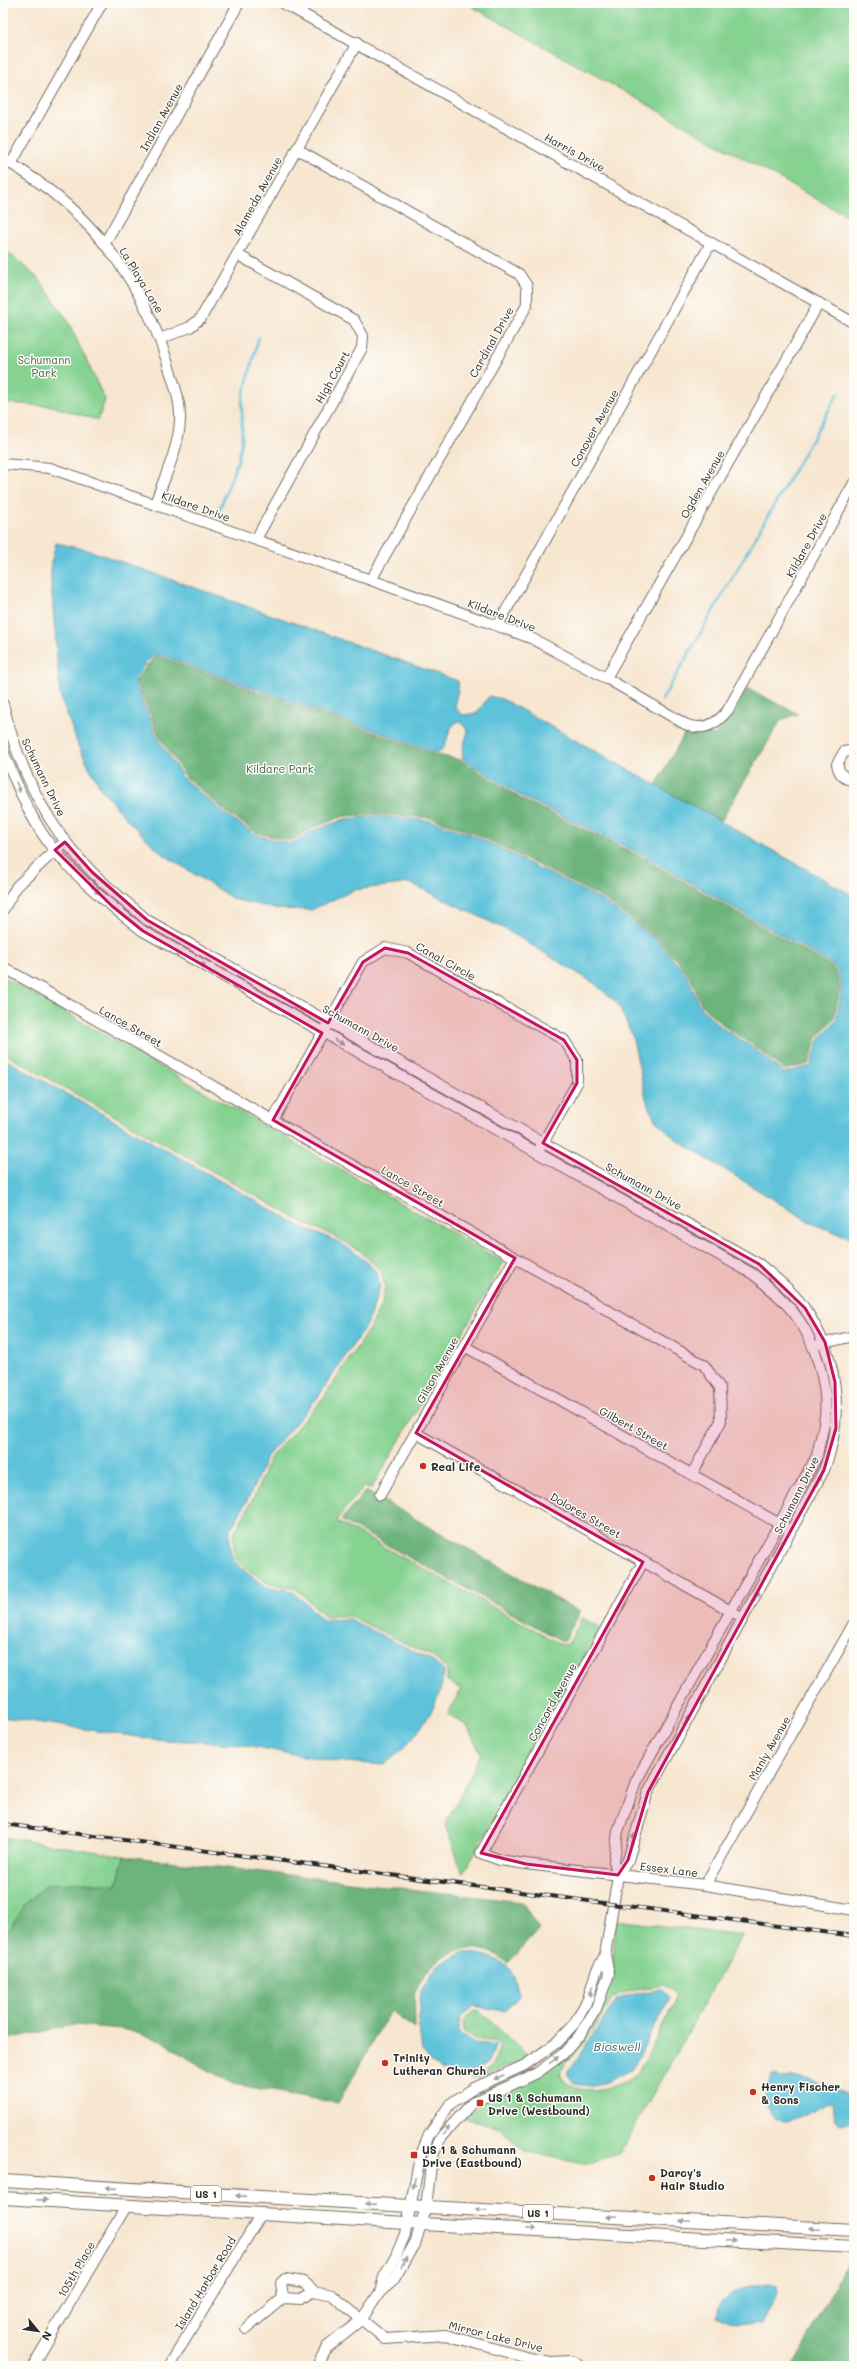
<svg xmlns="http://www.w3.org/2000/svg" width="857" height="2369" font-family="Mali,sans-serif">
<rect width="100%" height="100%" fill="#fdfcf7"/>
<filter id="ink" filterUnits="userSpaceOnUse"><feTurbulence type="fractalNoise" baseFrequency=".025" numOctaves="2"/><feDisplacementMap in="SourceGraphic" scale="8" xChannelSelector="R" yChannelSelector="G"/><feConvolveMatrix kernelMatrix="1 2 1 2 8 2 1 2 1" color-interpolation-filters="sRGB"/></filter>
<filter id="wash" filterUnits="userSpaceOnUse"><feTurbulence type="fractalNoise" baseFrequency=".012" numOctaves="4" result="noise"/><feDisplacementMap in="SourceGraphic" scale="16" xChannelSelector="R" yChannelSelector="G"/><feGaussianBlur stdDeviation="0.9" result="paint"/><feColorMatrix in="noise" values="0 0 0 0 0 0 0 0 0 0 0 0 0 0 0 0 0 1.4 0 .05"/><feComposite in="paint" operator="in"/></filter>
<g filter="url(#wash)">
<rect width="100%" height="100%" fill="#f7e6d0"/>
<g fill="#85d291" stroke="#587e5e" fill-rule="evenodd">
<path d="M 466,3 L 854,3 L 854,220 L 475,8 Z"/>
<path d="M 3,248 L 40,280 L 68,321 L 105,400 L 98,420 L 51,406 L 3,403 Z"/>
<path d="M 3,977 L 504,1262 L 371,1489 L 363,1487 L 337,1519 L 338,1522 L 562,1645 L 568,1644 L 582,1618 L 600,1627 L 463,1874 L 445,1825 L 481,1754 L 467,1726 L 448,1714 L 461,1689 L 447,1681 L 447,1669 L 433,1657 L 350,1616 L 325,1616 L 295,1588 L 268,1583 L 253,1573 L 236,1559 L 234,1548 L 234,1533 L 254,1497 L 270,1458 L 325,1396 L 371,1326 L 382,1303 L 385,1286 L 381,1271 L 360,1251 L 338,1238 L 304,1223 L 3,1053 Z"/>
<path d="M 3,1837 L 124,1856 L 117,1885 L 82,1882 L 3,1940 Z"/>
<path d="M 616,1920 L 742,1936 L 619,2154 L 583,2164 L 524,2151 L 500,2128 L 464,2117 L 482,2102 L 572,2050 L 611,1981 ZM 662,1985 L 677,1994 C 675,2002 642,2068 637,2073 C 621,2089 568,2101 560,2073 L 567,2061 L 585,2041 L 613,1998 L 629,1991 Z"/>
<path d="M 475,2010 L 480,2011 L 530,2057 L 475,2079 L 471,2078 L 493,2065 L 500,2046 L 497,2042 L 475,2039 L 463,2031 L 464,2020 Z"/>
</g>
<g fill="#6cb47b" stroke="#4c7053">
<path d="M 157,656 L 437,755 L 461,760 L 523,800 L 638,855 L 834,968 L 840,987 L 834,1018 L 817,1038 L 809,1064 L 784,1070 L 750,1043 L 724,1026 L 702,1006 L 689,974 L 657,939 L 603,898 L 474,833 L 432,818 L 378,814 L 344,816 L 310,829 L 291,841 L 257,833 L 225,811 L 186,777 L 160,738 L 136,681 L 148,664 Z"/>
<path d="M 747,688 L 798,714 L 781,720 L 721,821 L 656,785 L 685,733 L 714,735 L 727,721 Z"/>
<path d="M 366,1491 L 580,1612 L 564,1642 L 341,1520 Z"/>
<path d="M 124,1856 L 522,1902 L 539,1929 L 508,1963 C 504,1960 498,1955 493,1953 C 461,1940 429,1959 417,1989 C 413,2000 415,2018 415,2029 L 390,2011 L 338,2103 L 233,2084 L 194,2062 L 161,2040 L 122,2029 L 73,2025 L 3,2040 L 3,1940 L 24,1905 L 45,1885 L 82,1882 L 117,1885 Z"/>
<path d="M 848,2263 L 854,2263 L 854,2366 L 793,2366 Z"/>
</g>
<g fill="#5dc2da" stroke="#447682" fill-rule="evenodd">
<path d="M 56,543 L 88,550 L 458,681 C 461,695 447,705 463,715 L 477,713 L 489,696 L 502,699 L 854,896 L 854,1239 L 813,1224 L 677,1140 L 655,1120 L 646,1098 L 632,1035 L 618,1004 L 594,983 L 505,929 L 410,883 L 354,890 L 311,910 L 276,909 L 233,899 L 160,852 L 129,822 L 101,789 L 79,748 L 60,695 L 51,582 L 51,563 ZM 157,654 L 437,753 C 451,747 444,726 460,721 L 468,731 L 462,751 L 463,759 L 524,798 L 639,853 L 836,967 L 842,987 L 836,1020 L 819,1040 L 811,1066 L 784,1073 L 749,1045 L 722,1028 L 700,1007 L 687,975 L 656,940 L 602,900 L 473,835 L 432,821 L 378,816 L 345,819 L 310,832 L 291,844 L 256,835 L 224,813 L 184,779 L 158,739 L 134,681 L 146,662 Z"/>
<path d="M 3,1058 L 302,1227 L 337,1241 L 358,1254 L 377,1272 L 380,1287 L 367,1324 L 318,1397 L 267,1456 L 250,1495 L 230,1531 L 230,1548 L 233,1560 L 251,1576 L 267,1587 L 293,1591 L 323,1620 L 349,1619 L 431,1660 L 444,1671 C 440,1710 414,1741 384,1765 L 333,1761 L 240,1744 L 151,1739 L 3,1717 Z"/>
<path d="M 465,1952 C 497,1957 513,1960 519,1996 L 505,2011 L 474,2006 L 460,2017 L 459,2033 L 474,2043 L 496,2045 L 489,2062 L 465,2076 L 440,2070 L 422,2051 L 418,2020 L 421,1991 L 437,1966 Z"/>
<path d="M 661,1989 L 669,1997 L 661,2016 L 632,2069 L 606,2082 L 590,2086 L 574,2084 L 567,2073 L 616,2001 L 630,1995 Z"/>
<path d="M 772,2075 C 777,2074 780,2079 783,2078 C 807,2074 832,2088 854,2098 L 854,2121 L 840,2123 L 835,2120 L 833,2105 L 829,2102 C 814,2105 780,2139 768,2108 C 764,2096 767,2086 772,2075 Z"/>
<path d="M 769,2284 L 777,2286 L 778,2293 L 761,2325 L 728,2322 L 717,2316 C 719,2291 748,2287 769,2284 Z"/>
</g>
<g fill="none" stroke-linecap="round" stroke-linejoin="round">
<g stroke="#5dc2da" stroke-width="2.5">
<path d="M 219,511 L 238,460 L 242,440 L 242,400 L 259,337"/>
<path d="M 662,700 L 838,394"/>
</g>
</g>
</g>
<g filter="url(#ink)">
<g fill="none" stroke-linecap="round" stroke-linejoin="round">
<g stroke="#726c65" stroke-width="12">
<g id="minor">
<path d="M 283,3 L 854,323"/>
<path d="M 297,149 L 519,274 L 527,286 L 527,305 L 371,580"/>
<path d="M 3,159 C 83,205 139,273 167,361 C 173,381 181,400 180,420 C 179,448 164,478 155,504"/>
<path d="M 11,164 L 102,3"/>
<path d="M 105,243 L 239,3"/>
<path d="M 238,255 L 354,320 L 363,336 L 362,348 L 256,539"/>
<path d="M 160,339 L 190,327 L 201,318 L 357,43"/>
<path d="M 3,464 L 50,468 L 371,580 L 531,638 L 606,678 L 685,724 C 703,732 717,724 728,710 L 854,483"/>
<path d="M 498,625 L 711,243"/>
<path d="M 606,678 L 819,303"/>
<path d="M 3,704 C 18,766 46,826 92,872 C 109,889 129,904 147,920 L 759,1264 C 775,1278 794,1292 805,1309 C 838,1357 845,1415 824,1470 L 648,1792 L 628,1860 L 618,1875"/>
<path d="M 854,750 L 844,752 L 837,764 C 839,774 844,780 854,780"/>
<path d="M 3,751 C 17,785 31,822 55,851 C 80,881 112,907 143,931 L 753,1274 C 770,1288 787,1302 799,1320 C 816,1345 828,1386 825,1416 C 824,1430 819,1443 817,1456 L 636,1781 L 618,1831 L 614,1861 L 618,1875 L 605,1955 L 596,1972 L 588,1999 L 574,2024 L 555,2044 L 525,2065 L 474,2088 L 450,2104 L 429,2135 L 420,2157 L 405,2234 L 396,2256 L 384,2277 L 380,2292"/>
<path d="M 3,910 L 17,886 L 60,846"/>
<path d="M 3,967 L 704,1365 L 720,1388 L 721,1421 L 692,1474"/>
<path d="M 273,1120 L 363,962 L 385,948 L 408,953 L 564,1040 L 577,1060 L 577,1083 L 540,1148"/>
<path d="M 820,1344 L 854,1336"/>
<path d="M 464,1346 L 785,1527"/>
<path d="M 416,1433 L 736,1614"/>
<path d="M 380,1495 L 515,1258"/>
<path d="M 643,1562 L 481,1853 L 500,1860 L 526,1864 L 705,1885 L 854,1910"/>
<path d="M 705,1885 L 854,1623"/>
<path d="M 283,2298 L 281,2283 L 285,2279 L 304,2282 L 314,2291 L 332,2295 L 385,2339 L 446,2335 L 529,2358 L 551,2362 L 571,2361 L 583,2366"/>
<path d="M 246,2329 L 283,2298 L 300,2299 L 314,2291"/>
<path d="M 33,2366 L 127,2205"/>
<path d="M 169,2366 L 262,2213"/>
<path d="M 317,2366 L 327,2347 L 362,2319 L 380,2292 L 393,2281 L 416,2241 L 426,2207 L 432,2158 L 441,2137 L 472,2103 L 537,2073 L 563,2054 L 579,2036 L 596,2009 L 609,1974 L 605,1955"/>
</g>
</g>
<g stroke="#726c65" stroke-width="14">
<g id="major">
<path d="M 3,2181 L 409,2206 L 854,2230"/>
<path d="M 3,2198 L 422,2224 L 854,2247"/>
</g>
</g>
<use href="#minor" stroke="#fff" stroke-width="10"/>
<use href="#major" stroke="#fff" stroke-width="12"/>
<g stroke="#2b2b2b" stroke-width="4">
<path id="rail" d="M 3,1824 L 854,1936"/>
</g>
<use href="#rail" stroke="#fdfcf7" stroke-width="2.5" stroke-dasharray="8" stroke-linecap="butt"/>
</g>
<defs><path id="oneway-solid" d="M-6-.8H1V-3.2L6.5 0L1 3.2V.8H-6Z"/></defs>
<g fill="#a0a0a0">
<use href="#oneway-solid" transform="translate(18 787) rotate(68)"/>
<use href="#oneway-solid" transform="translate(95 890) rotate(44)"/>
<use href="#oneway-solid" transform="translate(201 964) rotate(30)"/>
<use href="#oneway-solid" transform="translate(339 1042) rotate(30)"/>
<use href="#oneway-solid" transform="translate(819 1481) rotate(-64)"/>
<use href="#oneway-solid" transform="translate(757 1596) rotate(-61)"/>
<use href="#oneway-solid" transform="translate(686 1721) rotate(-61)"/>
<use href="#oneway-solid" transform="translate(633 1839) rotate(-75)"/>
<use href="#oneway-solid" transform="translate(591 1991) rotate(107)"/>
<use href="#oneway-solid" transform="translate(554 2060) rotate(-36)"/>
<use href="#oneway-solid" transform="translate(499 2077) rotate(156)"/>
<use href="#oneway-solid" transform="translate(446 2130) rotate(-51)"/>
<use href="#oneway-solid" transform="translate(414 2183) rotate(102)"/>
<use href="#oneway-solid" transform="translate(111 2188) rotate(-176)"/>
<use href="#oneway-solid" transform="translate(241 2196) rotate(-176)"/>
<use href="#oneway-solid" transform="translate(42 2200) rotate(3)"/>
<use href="#oneway-solid" transform="translate(371 2204) rotate(-176)"/>
<use href="#oneway-solid" transform="translate(481 2210) rotate(-177)"/>
<use href="#oneway-solid" transform="translate(611 2217) rotate(-177)"/>
<use href="#oneway-solid" transform="translate(685 2221) rotate(-177)"/>
<use href="#oneway-solid" transform="translate(815 2228) rotate(-177)"/>
<use href="#oneway-solid" transform="translate(531 2229) rotate(3)"/>
<use href="#oneway-solid" transform="translate(731 2241) rotate(3)"/>
<use href="#oneway-solid" transform="translate(404 2262) rotate(-60)"/>
</g>
</g>
<path fill="#c2185b" fill-opacity="0.2" stroke="#c2185b" stroke-width="3" stroke-linejoin="round" d="M 65,842 L 92,872 L 147,920 L 328,1023 L 363,962 L 385,948 L 408,953 L 564,1040 L 577,1060 L 577,1083 L 543,1143 L 759,1264 L 805,1308 L 825,1342 L 835,1382 L 836,1428 L 824,1470 L 648,1792 L 628,1860 L 618,1875 L 526,1864 L 481,1853 L 643,1562 L 416,1433 L 515,1258 L 273,1120 L 322,1033 L 143,931 L 112,906 L 55,850 Z"/>
<g fill="#c8321e" stroke="#fdfcf7" stroke-width="1.5">
<circle cx="423" cy="1466" r="4"/>
<circle cx="385" cy="2063" r="4"/>
<circle cx="753" cy="2092" r="4"/>
<rect x="476" y="2099" width="8" height="8" rx="2"/>
<rect x="410" y="2151" width="8" height="8" rx="2"/>
<circle cx="652" cy="2178" r="4"/>
</g>
<g text-anchor="middle" dominant-baseline="central" stroke-width="3" stroke-linejoin="round" paint-order="stroke">
<g fill="#fdfcf7" stroke="#6a6a68" stroke-width="1">
<rect x="191" y="2186" width="30" height="16" rx="3"/>
<rect x="523" y="2205" width="30" height="16" rx="3"/>
</g>
<g font-size="10" font-weight="bold" fill="#2b2b2b">
<text x="206" y="2194">US 1</text>
<text x="538" y="2213">US 1</text>
</g>
<g font-size="11" fill="#2b2b2b" stroke="#fdfcf7">
<text transform="translate(161 117) rotate(-61)">Indian Avenue</text>
<text transform="translate(575 152) rotate(29)">Harris Drive</text>
<text transform="translate(257 196) rotate(-61)">Alameda Avenue</text>
<text transform="translate(142 280) rotate(59)">La Playa Lane</text>
<text transform="translate(491 342) rotate(-61)">Cardinal Drive</text>
<text transform="translate(332 377) rotate(-61)">High Court</text>
<text transform="translate(594 428) rotate(-61)">Conover Avenue</text>
<text transform="translate(702 484) rotate(-60)">Ogden Avenue</text>
<text transform="translate(196 506) rotate(19)">Kildare Drive</text>
<text transform="translate(806 545) rotate(-61)">Kildare Drive</text>
<text transform="translate(502 615) rotate(21)">Kildare Drive</text>
<text transform="translate(44 777) rotate(64)">Schumann Drive</text>
<text transform="translate(446 961) rotate(29)">Canal Circle</text>
<text transform="translate(131 1026) rotate(30)">Lance Street</text>
<text transform="translate(361 1028) rotate(29)">Schumann Drive</text>
<text transform="translate(413 1186) rotate(30)">Lance Street</text>
<text transform="translate(644 1186) rotate(29)">Schumann Drive</text>
<text transform="translate(437 1370) rotate(-61)">Gilson Avenue</text>
<text transform="translate(634 1428) rotate(29)">Gilbert Street</text>
<text transform="translate(796 1495) rotate(-63)">Schumann Drive</text>
<text transform="translate(586 1515) rotate(30)">Dolores Street</text>
<text transform="translate(552 1702) rotate(-61)">Concord Avenue</text>
<text transform="translate(769 1748) rotate(-60)">Manly Avenue</text>
<text transform="translate(669 1869) rotate(7)">Essex Lane</text>
<text transform="translate(76 2269) rotate(-60)">105th Place</text>
<text transform="translate(205 2283) rotate(-59)">Island Harbor Road</text>
<text transform="translate(496 2336) rotate(14)">Mirror Lake Drive</text>
</g>
<g font-size="11" fill="#465d4a" stroke="#fdfcf7">
<text x="44" y="359">Schumann<tspan x="44" dy="13">Park</tspan></text>
<text x="280" y="768">Kildare Park</text>
</g>
<g font-size="11" font-weight="bold" fill="#2b2b2b" stroke="#fdfcf7" text-anchor="start">
<text x="431" y="1466">Real Life</text>
<text x="393" y="2057">Trinity<tspan x="393" dy="13">Lutheran Church</tspan></text>
<text x="761" y="2086">Henry Fischer<tspan x="761" dy="13">&amp; Sons</tspan></text>
<text x="488" y="2097">US 1 &amp; Schumann<tspan x="488" dy="13">Drive (Westbound)</tspan></text>
<text x="422" y="2149">US 1 &amp; Schumann<tspan x="422" dy="13">Drive (Eastbound)</tspan></text>
<text x="660" y="2172">Darcy's<tspan x="660" dy="13">Hair Studio</tspan></text>
</g>
<g font-size="12" font-style="italic" fill="#3c6068" stroke="#fdfcf7">
<text x="617" y="2046">Bioswell</text>
</g>
</g>
<rect width="857" height="2369" fill="none" stroke="#fdfcf7" stroke-width="16"/>
<g transform="translate(38 2331) rotate(119)" stroke="#fdfcf7" stroke-width="3" paint-order="stroke">
<path d="M0-3L7 15L0 10L-7 15Z" fill="#2b2b2b"/>
<text y="-6" font-size="11" font-weight="bold" text-anchor="middle" fill="#2b2b2b">N</text>
</g>
</svg>
